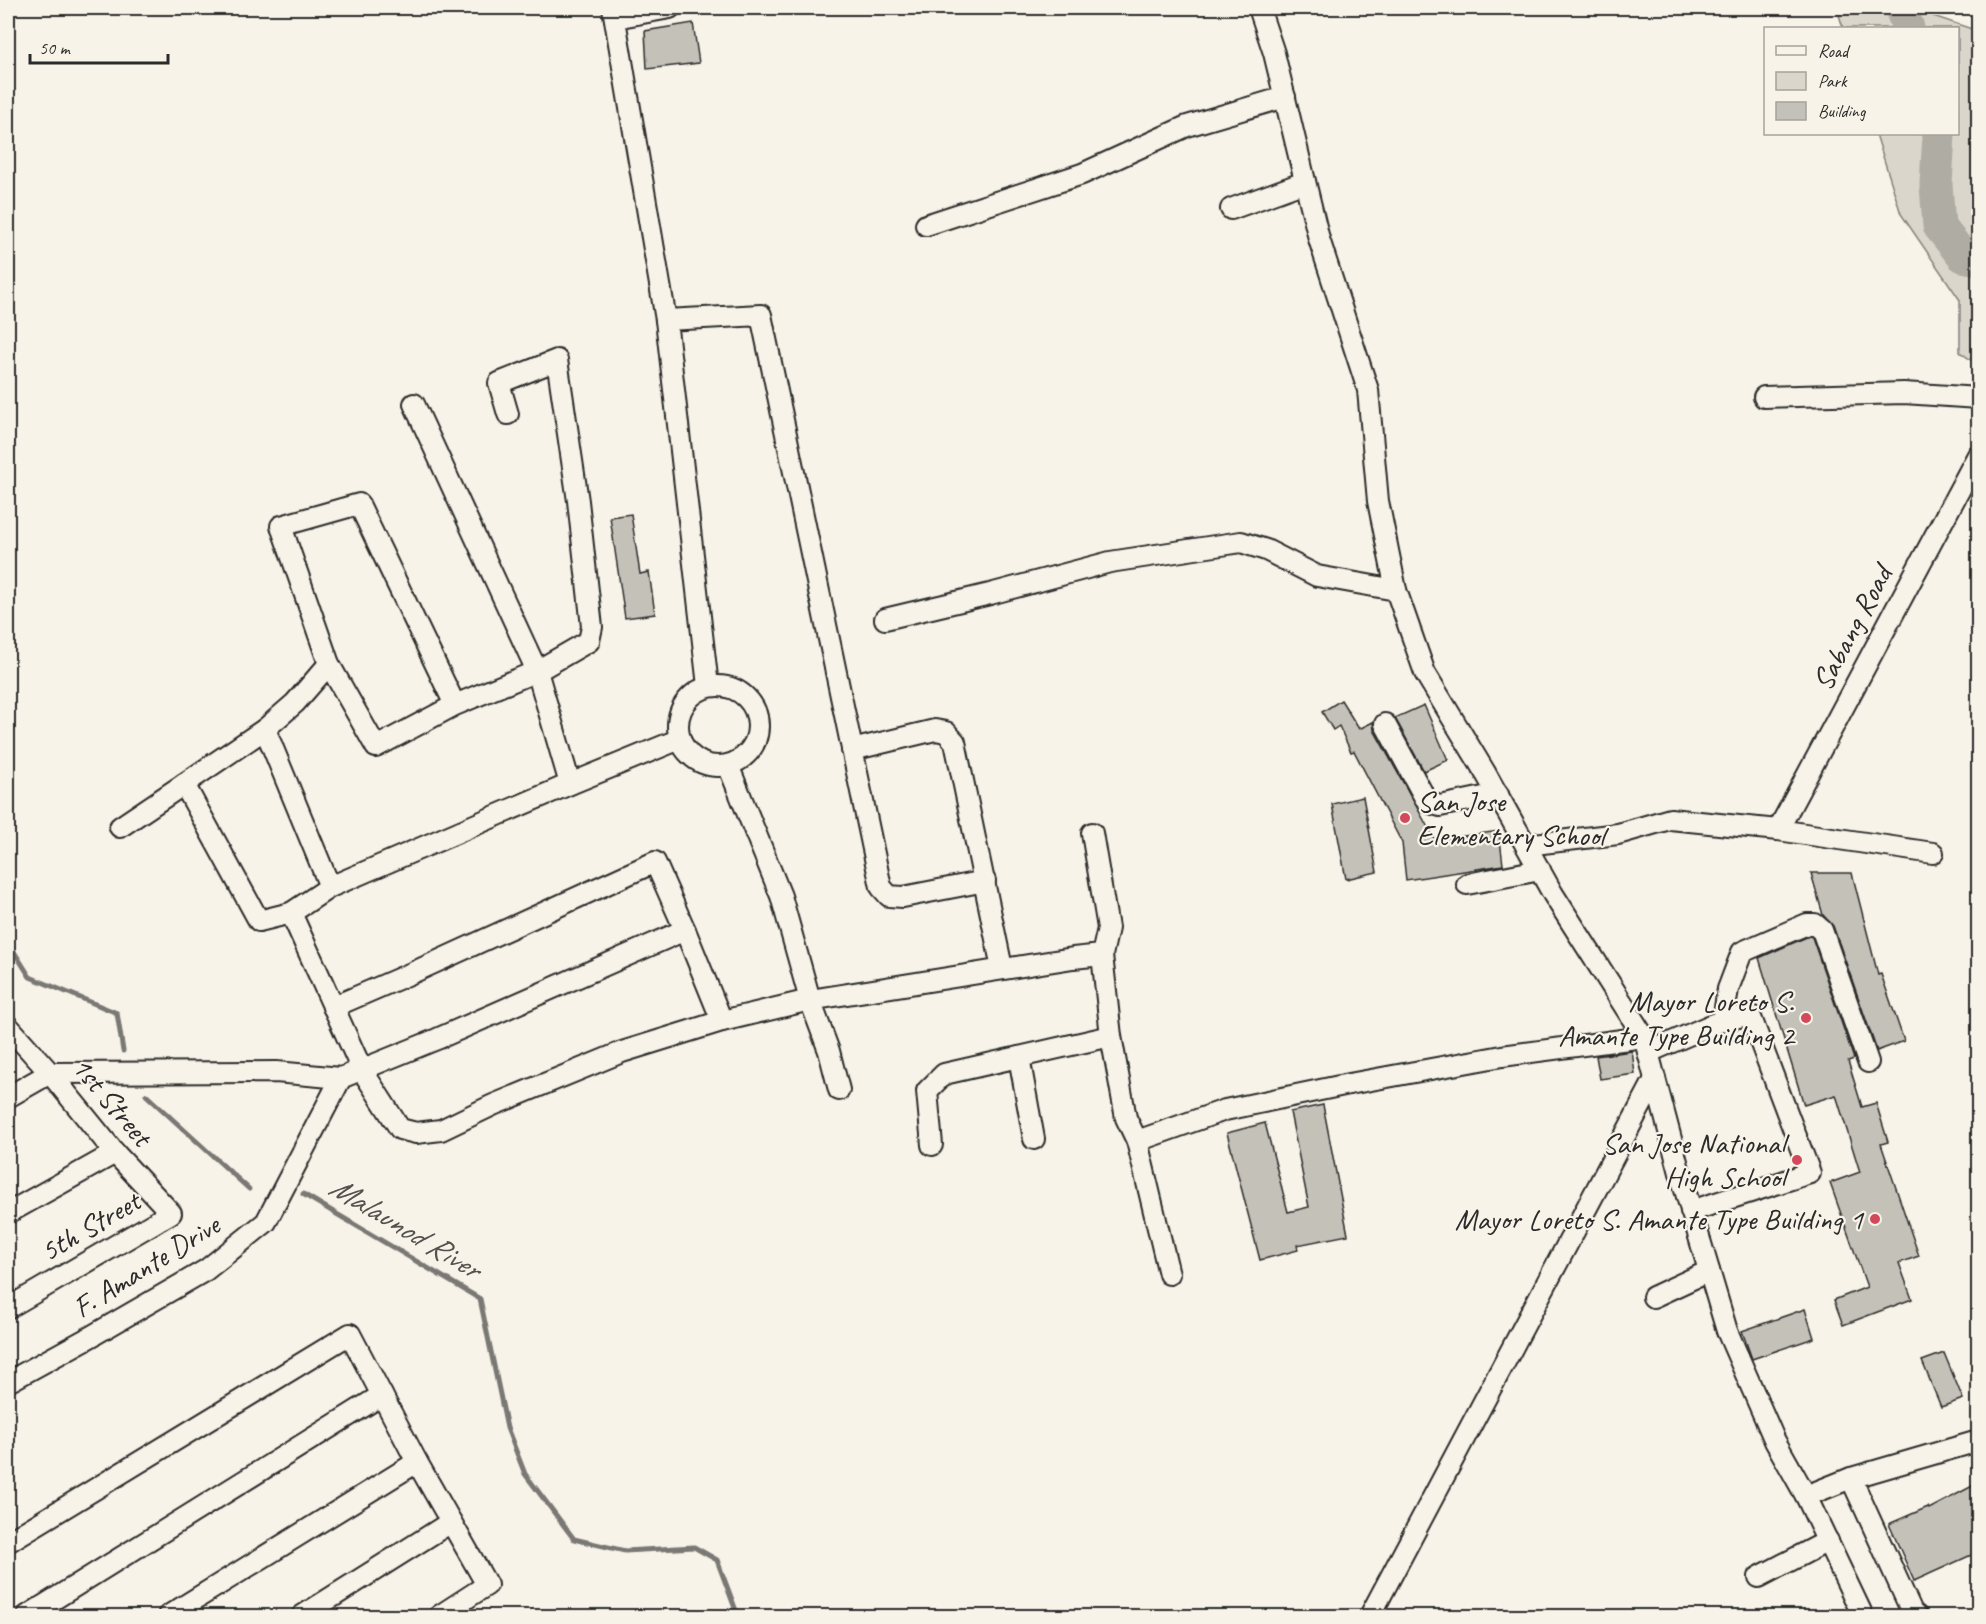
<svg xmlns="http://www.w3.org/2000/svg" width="1986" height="1624" font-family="Caveat,sans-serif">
<rect width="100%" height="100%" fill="#f7f3e8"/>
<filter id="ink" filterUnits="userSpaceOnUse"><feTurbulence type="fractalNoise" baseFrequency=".0167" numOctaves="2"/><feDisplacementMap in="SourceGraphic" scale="12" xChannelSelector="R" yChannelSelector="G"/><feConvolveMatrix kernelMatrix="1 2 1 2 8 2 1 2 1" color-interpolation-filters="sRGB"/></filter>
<g filter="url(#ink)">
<path fill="#dad6cc" stroke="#82807c" stroke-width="1.5" d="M 1837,8 L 1917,8 L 1918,11 L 1978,31 L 1978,365 L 1960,352 L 1960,300 L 1901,214 L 1876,134 L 1958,134 L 1958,28 L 1843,28 Z"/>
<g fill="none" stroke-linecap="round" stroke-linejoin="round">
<g stroke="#7a7874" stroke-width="5">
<path d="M 8,942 L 30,977 L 117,1013 L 123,1051"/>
<path d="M 146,1095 L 249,1189"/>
<path d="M 303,1194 L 480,1299 L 507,1428 L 525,1474 L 574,1539 L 625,1551 L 694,1547 L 717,1560 L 738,1616"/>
</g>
<g stroke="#afaca4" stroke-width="33">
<path d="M 1901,8 L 1908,28"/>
<path d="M 1939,134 L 1936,184 L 1939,226 L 1963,256 L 1978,259"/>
</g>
</g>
<g fill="#c4c1b9" stroke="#2b2b2b" stroke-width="1.5">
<path d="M 693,23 L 699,63 L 647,69 L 645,31 Z"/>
<path d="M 631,514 L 640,574 L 649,572 L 655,614 L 625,618 L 610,517 Z"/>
<path d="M 1341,700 L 1359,729 L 1373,722 L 1374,730 L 1435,840 L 1499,831 L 1503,865 L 1406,880 L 1402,843 L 1354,751 L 1351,752 L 1339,726 L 1333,730 L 1322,712 Z"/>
<path d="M 1424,705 L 1448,760 L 1424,771 L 1395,718 Z"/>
<path d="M 1363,797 L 1377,872 L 1346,879 L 1332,804 Z"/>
<path d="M 1811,873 L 1852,873 L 1878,975 L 1881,974 L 1904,1041 L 1877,1051 L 1833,926 L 1823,915 Z"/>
<path d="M 1809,936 L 1812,937 L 1854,1059 L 1848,1061 L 1862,1107 L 1876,1103 L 1888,1142 L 1881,1144 L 1919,1256 L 1899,1263 L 1912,1299 L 1843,1325 L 1834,1300 L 1867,1287 L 1830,1183 L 1860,1172 L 1836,1095 L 1804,1105 L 1759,958 Z"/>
<path d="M 1632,1051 L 1635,1074 L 1600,1079 L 1596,1056 Z"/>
<path d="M 1323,1105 L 1348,1235 L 1297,1245 L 1298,1250 L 1260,1260 L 1227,1133 L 1265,1123 L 1288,1212 L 1309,1207 L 1290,1112 Z"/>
<path d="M 1805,1309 L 1814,1338 L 1752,1359 L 1742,1331 Z"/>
<path d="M 1944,1353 L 1963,1399 L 1941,1407 L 1922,1361 Z"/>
<path d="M 1978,1483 L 1978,1552 L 1914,1581 L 1889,1524 L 1928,1507 L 1929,1509 Z"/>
</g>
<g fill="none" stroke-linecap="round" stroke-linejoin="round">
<g stroke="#2b2b2b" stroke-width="24">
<g id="minor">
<path d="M 613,8 L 666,320 L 708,686"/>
<path d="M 1259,8 L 1274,53 L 1319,239 L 1368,390 L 1378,501 L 1396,590 L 1425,673 L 1486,774 L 1553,894 L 1644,1037 L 1680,1173 L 1727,1331 L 1775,1441 L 1806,1496 L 1863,1616"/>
<path d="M 615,18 L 670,8"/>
<path d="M 1231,209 L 1305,182"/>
<path d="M 926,225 L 1082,174 L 1187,126 L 1285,97"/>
<path d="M 666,320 L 761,315 L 881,887 L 889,896 L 903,897 L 985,881"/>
<path d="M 1764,397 L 1904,393 L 1978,398"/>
<path d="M 414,404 L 537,671 L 570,784"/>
<path d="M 885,619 L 990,594 L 1110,562 L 1241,542 L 1266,550 L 1317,576 L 1396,590"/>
<path d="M 329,664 L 295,703 L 265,729 L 184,784 L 259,921 L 291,913 L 362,1070 L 400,1129 L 416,1133 L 441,1130 L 493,1105 L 622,1052 L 722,1021 L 810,1000 L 1073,958 L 1102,955 L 1108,928 L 1092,833"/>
<circle cx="718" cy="726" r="40"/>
<path d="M 455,705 L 359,504 L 281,526 L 329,664 L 376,747 L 455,705 L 537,671 L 589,641 L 592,627 L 578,501 L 557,360 L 499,383 L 508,414"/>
<path d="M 1385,724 L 1425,798 L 1430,803 L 1440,806 L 1498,794"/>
<path d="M 265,729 L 330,887"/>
<path d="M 852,750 L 935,730 L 946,732 L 955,742 L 1002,968"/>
<path d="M 728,765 L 781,896 L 810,1000 L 829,1051 L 839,1090"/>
<path d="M 120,827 L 184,784"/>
<path d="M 1778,830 L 1978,455"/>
<path d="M 1526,845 L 1618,834 L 1670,819 L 1778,830 L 1933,853"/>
<path d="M 1467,884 L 1540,870"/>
<path d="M 291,913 L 330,887 L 570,784 L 680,739"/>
<path d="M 1102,955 L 1111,1036 L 1126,1118 L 1137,1141 L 1225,1110 L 1349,1084 L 1502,1056 L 1644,1037"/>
<path d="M 333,1007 L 414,972 L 655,862 L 685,930 L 722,1021"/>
<path d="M 1723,1020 L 1728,989 L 1742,952 L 1807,924 L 1815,924 L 1822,930 L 1868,1062"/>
<path d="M 8,1026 L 50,1073 L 115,1153 L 171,1213 L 8,1308"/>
<path d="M 1649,1052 L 1723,1020 L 1750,1015 L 1810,1173 L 1691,1211"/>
<path d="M 1019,1057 L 1034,1139"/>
<path d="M 8,1097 L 50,1073 L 276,1072 L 341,1078 L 437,1039 L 685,930"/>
<path d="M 1137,1141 L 1169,1274"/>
<path d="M 932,1145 L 927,1091 L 944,1074 L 1111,1036"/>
<path d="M 8,1213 L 115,1153"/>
<path d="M 1653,1297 L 1709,1271"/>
<path d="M 8,1382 L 90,1337 L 206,1270 L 266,1222 L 341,1078"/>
<path d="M 1851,1478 L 1912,1612 L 1917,1616"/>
<path d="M 1806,1496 L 1851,1478 L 1978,1441"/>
<path d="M 8,1542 L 350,1334 L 417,1462 L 487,1585 L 439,1616"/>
<path d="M 1759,1577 L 1828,1541"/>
<path d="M 27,1616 L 382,1395"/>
<path d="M 168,1616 L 417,1462"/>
<path d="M 302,1616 L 451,1522"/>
<path d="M 1370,1616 L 1655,1079"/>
</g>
</g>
<use href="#minor" stroke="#f7f3e8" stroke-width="20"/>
</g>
</g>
<g fill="#d1495b" stroke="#f7f3e8" stroke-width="2">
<circle cx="1405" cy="818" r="6"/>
<circle cx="1806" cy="1018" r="6"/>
<circle cx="1797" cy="1160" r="6"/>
<circle cx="1875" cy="1219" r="6"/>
</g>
<g text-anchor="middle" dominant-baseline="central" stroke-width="4.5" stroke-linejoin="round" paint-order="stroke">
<g font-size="30" fill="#2b2b2b" stroke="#f7f3e8">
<text transform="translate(1852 628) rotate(-62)">Sabang Road</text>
<text transform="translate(112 1101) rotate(50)">1st Street</text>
<text transform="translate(90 1226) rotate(-30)">5th Street</text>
<text transform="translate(146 1266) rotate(-32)">F. Amante Drive</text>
</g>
<g font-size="30" fill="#2b2b2b" stroke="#f7f3e8" text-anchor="end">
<text x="1417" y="801" text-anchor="start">San Jose<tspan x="1417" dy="34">Elementary School</tspan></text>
<text x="1794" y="1001">Mayor Loreto S.<tspan x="1794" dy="34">Amante Type Building 2</tspan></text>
<text x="1785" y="1143">San Jose National<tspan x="1785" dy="34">High School</tspan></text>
<text x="1863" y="1219">Mayor Loreto S. Amante Type Building 1</text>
</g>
<g font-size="32" font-style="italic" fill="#53524f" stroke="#f7f3e8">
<text transform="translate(405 1227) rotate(31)">Malaunod River</text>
</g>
</g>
<rect width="1986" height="1624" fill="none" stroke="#f7f3e8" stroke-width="30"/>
<rect x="15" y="15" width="1956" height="1594" fill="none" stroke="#2b2b2b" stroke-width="2" filter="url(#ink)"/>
<rect x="1764" y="27" width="195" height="108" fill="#f7f3e8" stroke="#a5a39c" stroke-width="1.5"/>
<rect x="1776" y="46" width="30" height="9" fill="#f7f3e8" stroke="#a5a39c" stroke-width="1.5"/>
<text x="1818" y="57" font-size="18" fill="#2b2b2b">Road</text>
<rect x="1776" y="72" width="30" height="18" fill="#dad6cc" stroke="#a5a39c" stroke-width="1.5"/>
<text x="1818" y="87" font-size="18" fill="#2b2b2b">Park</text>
<rect x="1776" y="102" width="30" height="18" fill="#c4c1b9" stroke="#a5a39c" stroke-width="1.5"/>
<text x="1818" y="117" font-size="18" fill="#2b2b2b">Building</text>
<path d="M30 54v9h138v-9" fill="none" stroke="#2b2b2b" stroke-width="3"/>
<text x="39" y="54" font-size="18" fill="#2b2b2b" stroke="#f7f3e8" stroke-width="4.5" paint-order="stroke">50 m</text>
</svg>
